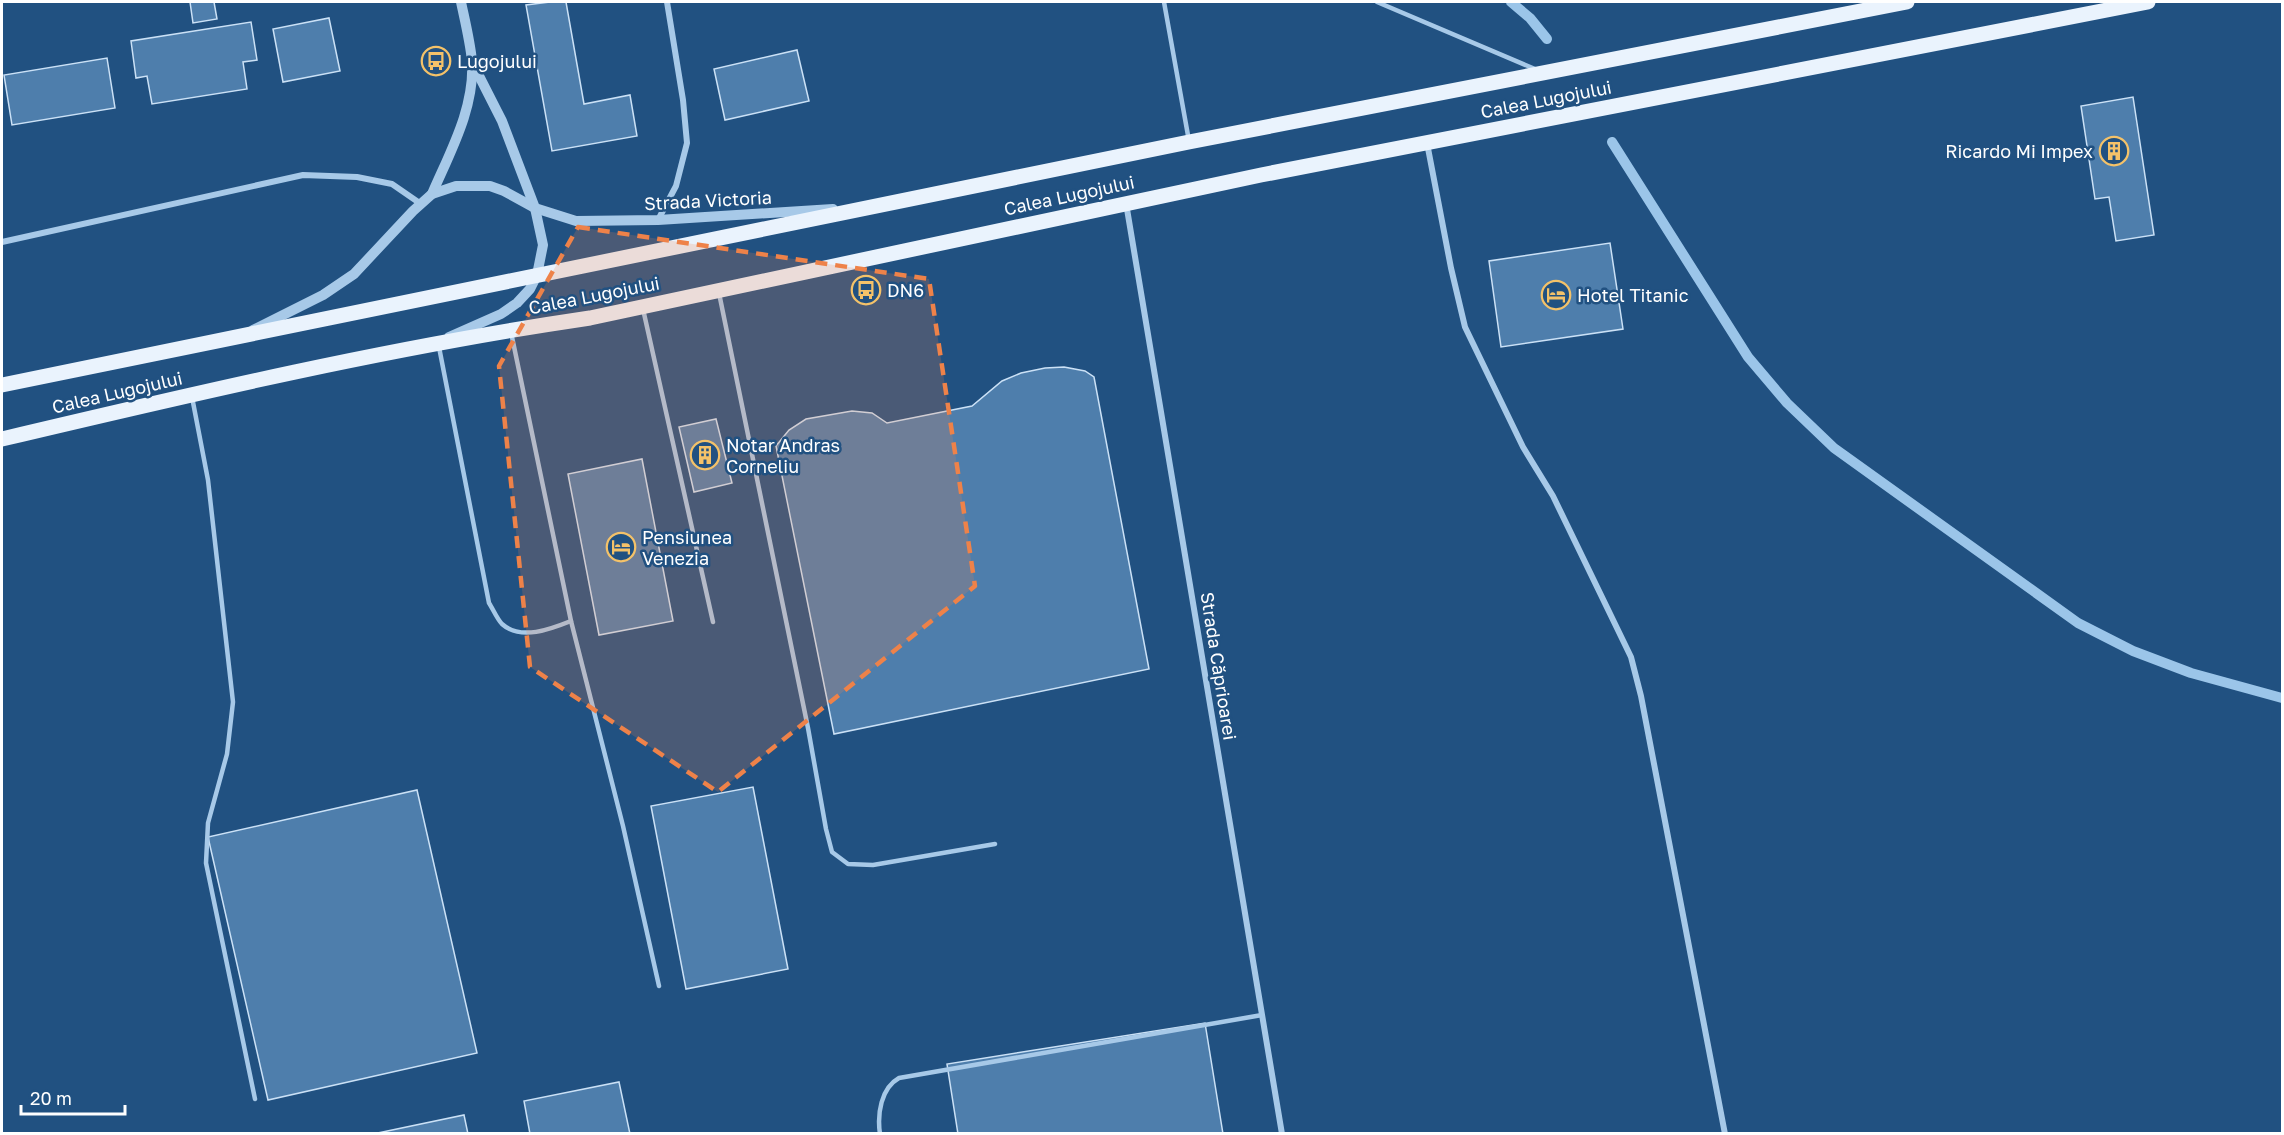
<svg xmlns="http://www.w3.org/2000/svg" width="2284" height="1135" font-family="'Golos Text',sans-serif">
<rect width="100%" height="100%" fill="#215181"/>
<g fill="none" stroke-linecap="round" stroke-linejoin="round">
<g stroke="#9bc5e9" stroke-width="10">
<path d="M 1511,2 L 1530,18 L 1547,39"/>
<path d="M 1612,142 L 1748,357 L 1787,403 L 1834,448 L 2078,623 L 2133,651 L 2191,673 L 2282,698"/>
</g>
</g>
<g fill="#4e7eac" stroke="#cbe1f6" stroke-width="1.5">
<path d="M 190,2 L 214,2 L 217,19 L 193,23 Z"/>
<path d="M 550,2 L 566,2 L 584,104 L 630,95 L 637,136 L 552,151 L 526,5 Z"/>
<path d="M 329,18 L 340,71 L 283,82 L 273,29 Z"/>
<path d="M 251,22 L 257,60 L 243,62 L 247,89 L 152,104 L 147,76 L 136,78 L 131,41 Z"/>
<path d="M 797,50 L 809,101 L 725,120 L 714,69 Z"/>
<path d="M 107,58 L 115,108 L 12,125 L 4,75 Z"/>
<path d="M 2133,97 L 2154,235 L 2116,241 L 2109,197 L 2095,199 L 2081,106 Z"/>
<path d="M 1610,243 L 1623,329 L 1501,347 L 1489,261 Z"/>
<path d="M 1064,367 L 1085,371 L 1094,377 L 1149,669 L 834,734 L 776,446 L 789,430 L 806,419 L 852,411 L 872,413 L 887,423 L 972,406 L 1002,381 L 1021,373 L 1045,368 Z"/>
<path d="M 716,419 L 732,483 L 694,492 L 679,427 Z"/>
<path d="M 642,459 L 673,621 L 599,635 L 568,474 Z"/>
<path d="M 753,787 L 788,969 L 686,989 L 651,806 Z"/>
<path d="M 417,790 L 477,1053 L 268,1100 L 208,837 Z"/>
<path d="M 1205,1023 L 1223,1134 L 958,1134 L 947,1064 Z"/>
<path d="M 619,1082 L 630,1134 L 530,1134 L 524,1101 Z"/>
<path d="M 464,1115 L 468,1134 L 373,1134 Z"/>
</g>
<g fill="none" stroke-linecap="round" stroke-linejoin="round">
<g stroke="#a7c9e8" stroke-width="4.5">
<path d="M 1164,2 L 1189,141"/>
<path d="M 1377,2 L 1535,69"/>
<path d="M 719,293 L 808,728 L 826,829 L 832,852 L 848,864 L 873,865 L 995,844"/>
<path d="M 643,309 L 713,622"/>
<path d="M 511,332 L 571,621 L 623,826 L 659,986"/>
<path d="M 439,347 L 489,603 C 493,609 497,619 502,624 C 521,641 551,629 571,621"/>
<path d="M 192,397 L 208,480 L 233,702 L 227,754 L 208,823 L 206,863 L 255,1099"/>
<path d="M 880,1134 C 877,1114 881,1088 899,1078 L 1262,1015"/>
</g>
<g stroke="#a7c9e8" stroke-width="6">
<path d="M 1427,143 L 1451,268 L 1465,327 L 1523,447 L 1553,496 L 1631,657 L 1641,696 L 1725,1134"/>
<path d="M 1126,203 L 1282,1134"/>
<path d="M 658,220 L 676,186 L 687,143 L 683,100 L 667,2"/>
<path d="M 2,242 L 303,175 L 357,177 L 392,184 L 421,204"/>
</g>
<g stroke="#a7c9e8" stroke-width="10">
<path d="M 432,194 C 450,152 475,108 472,61 C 470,41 465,21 461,2"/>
<path d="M 253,330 L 323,295 L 354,274 L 413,211 L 432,194 L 456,186 L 490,186 L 504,191 L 535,208 L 576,221 L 658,220 L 833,209"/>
<path d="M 449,337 L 501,314 L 517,303 L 530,289 L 537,275 L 543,245 L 535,208 L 502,121 L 472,62"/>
</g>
<g stroke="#eaf3fd" stroke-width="15">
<path d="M 2,385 L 1189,142 L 1907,2"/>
<path d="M 2,439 C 196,393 392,347 590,318 L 1261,175 L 2148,2"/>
</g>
</g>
<path fill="#ee8249" fill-opacity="0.2" stroke="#ee8249" stroke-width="4.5" stroke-dasharray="12 8" stroke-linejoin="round" d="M 578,227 L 929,279 L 975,586 L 718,792 L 530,667 L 499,366 Z"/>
<defs>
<g id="bus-ring" transform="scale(1.5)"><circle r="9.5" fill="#215181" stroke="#f4c269" stroke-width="1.5"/><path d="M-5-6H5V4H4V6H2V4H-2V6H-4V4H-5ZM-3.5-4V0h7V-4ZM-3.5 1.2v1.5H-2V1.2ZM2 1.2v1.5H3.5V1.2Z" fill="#f4c269"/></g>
<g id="building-ring" transform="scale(1.5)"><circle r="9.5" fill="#215181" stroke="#f4c269" stroke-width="1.5"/><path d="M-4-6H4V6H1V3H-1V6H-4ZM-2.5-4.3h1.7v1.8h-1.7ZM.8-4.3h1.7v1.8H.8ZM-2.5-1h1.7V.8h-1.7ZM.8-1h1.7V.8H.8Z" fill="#f4c269"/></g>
<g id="hotel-ring" transform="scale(1.5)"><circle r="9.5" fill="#215181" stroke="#f4c269" stroke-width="1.5"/><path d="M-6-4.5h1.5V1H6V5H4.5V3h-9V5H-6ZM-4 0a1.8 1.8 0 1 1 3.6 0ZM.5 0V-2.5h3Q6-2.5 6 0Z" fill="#f4c269"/></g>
</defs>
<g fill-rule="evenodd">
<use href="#bus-ring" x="436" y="61"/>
<use href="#building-ring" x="2114" y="151"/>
<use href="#bus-ring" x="866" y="290"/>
<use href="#hotel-ring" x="1556" y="295"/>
<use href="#building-ring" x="705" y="455"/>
<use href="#hotel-ring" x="621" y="547"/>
</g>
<g text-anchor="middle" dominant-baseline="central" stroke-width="5" stroke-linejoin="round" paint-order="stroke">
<g font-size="18" fill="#fff" stroke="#215181" text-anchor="start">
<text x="457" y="61">Lugojului</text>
<text x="2093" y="151" text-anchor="end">Ricardo Mi Impex</text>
<text x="887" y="290">DN6</text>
<text x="1577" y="295">Hotel Titanic</text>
<text x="726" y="445">Notar Andras<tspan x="726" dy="21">Corneliu</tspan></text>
<text x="642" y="537">Pensiunea<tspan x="642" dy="21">Venezia</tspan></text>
</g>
<g font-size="18" fill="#fff" stroke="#215181">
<text transform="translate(1546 99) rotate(-11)">Calea Lugojului</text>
<text transform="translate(1069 195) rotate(-12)">Calea Lugojului</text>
<text transform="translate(708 200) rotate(-3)">Strada Victoria</text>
<text transform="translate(594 295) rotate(-11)">Calea Lugojului</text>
<text transform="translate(117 392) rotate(-13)">Calea Lugojului</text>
<text transform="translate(1219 666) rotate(81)">Strada Căprioarei</text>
</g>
</g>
<rect width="2284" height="1135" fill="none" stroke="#ffffff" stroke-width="6"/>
<path d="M21 1105v9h104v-9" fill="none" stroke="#ffffff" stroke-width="3"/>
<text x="30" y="1105" font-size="18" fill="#ffffff" stroke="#215181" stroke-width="4.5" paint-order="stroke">20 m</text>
</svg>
